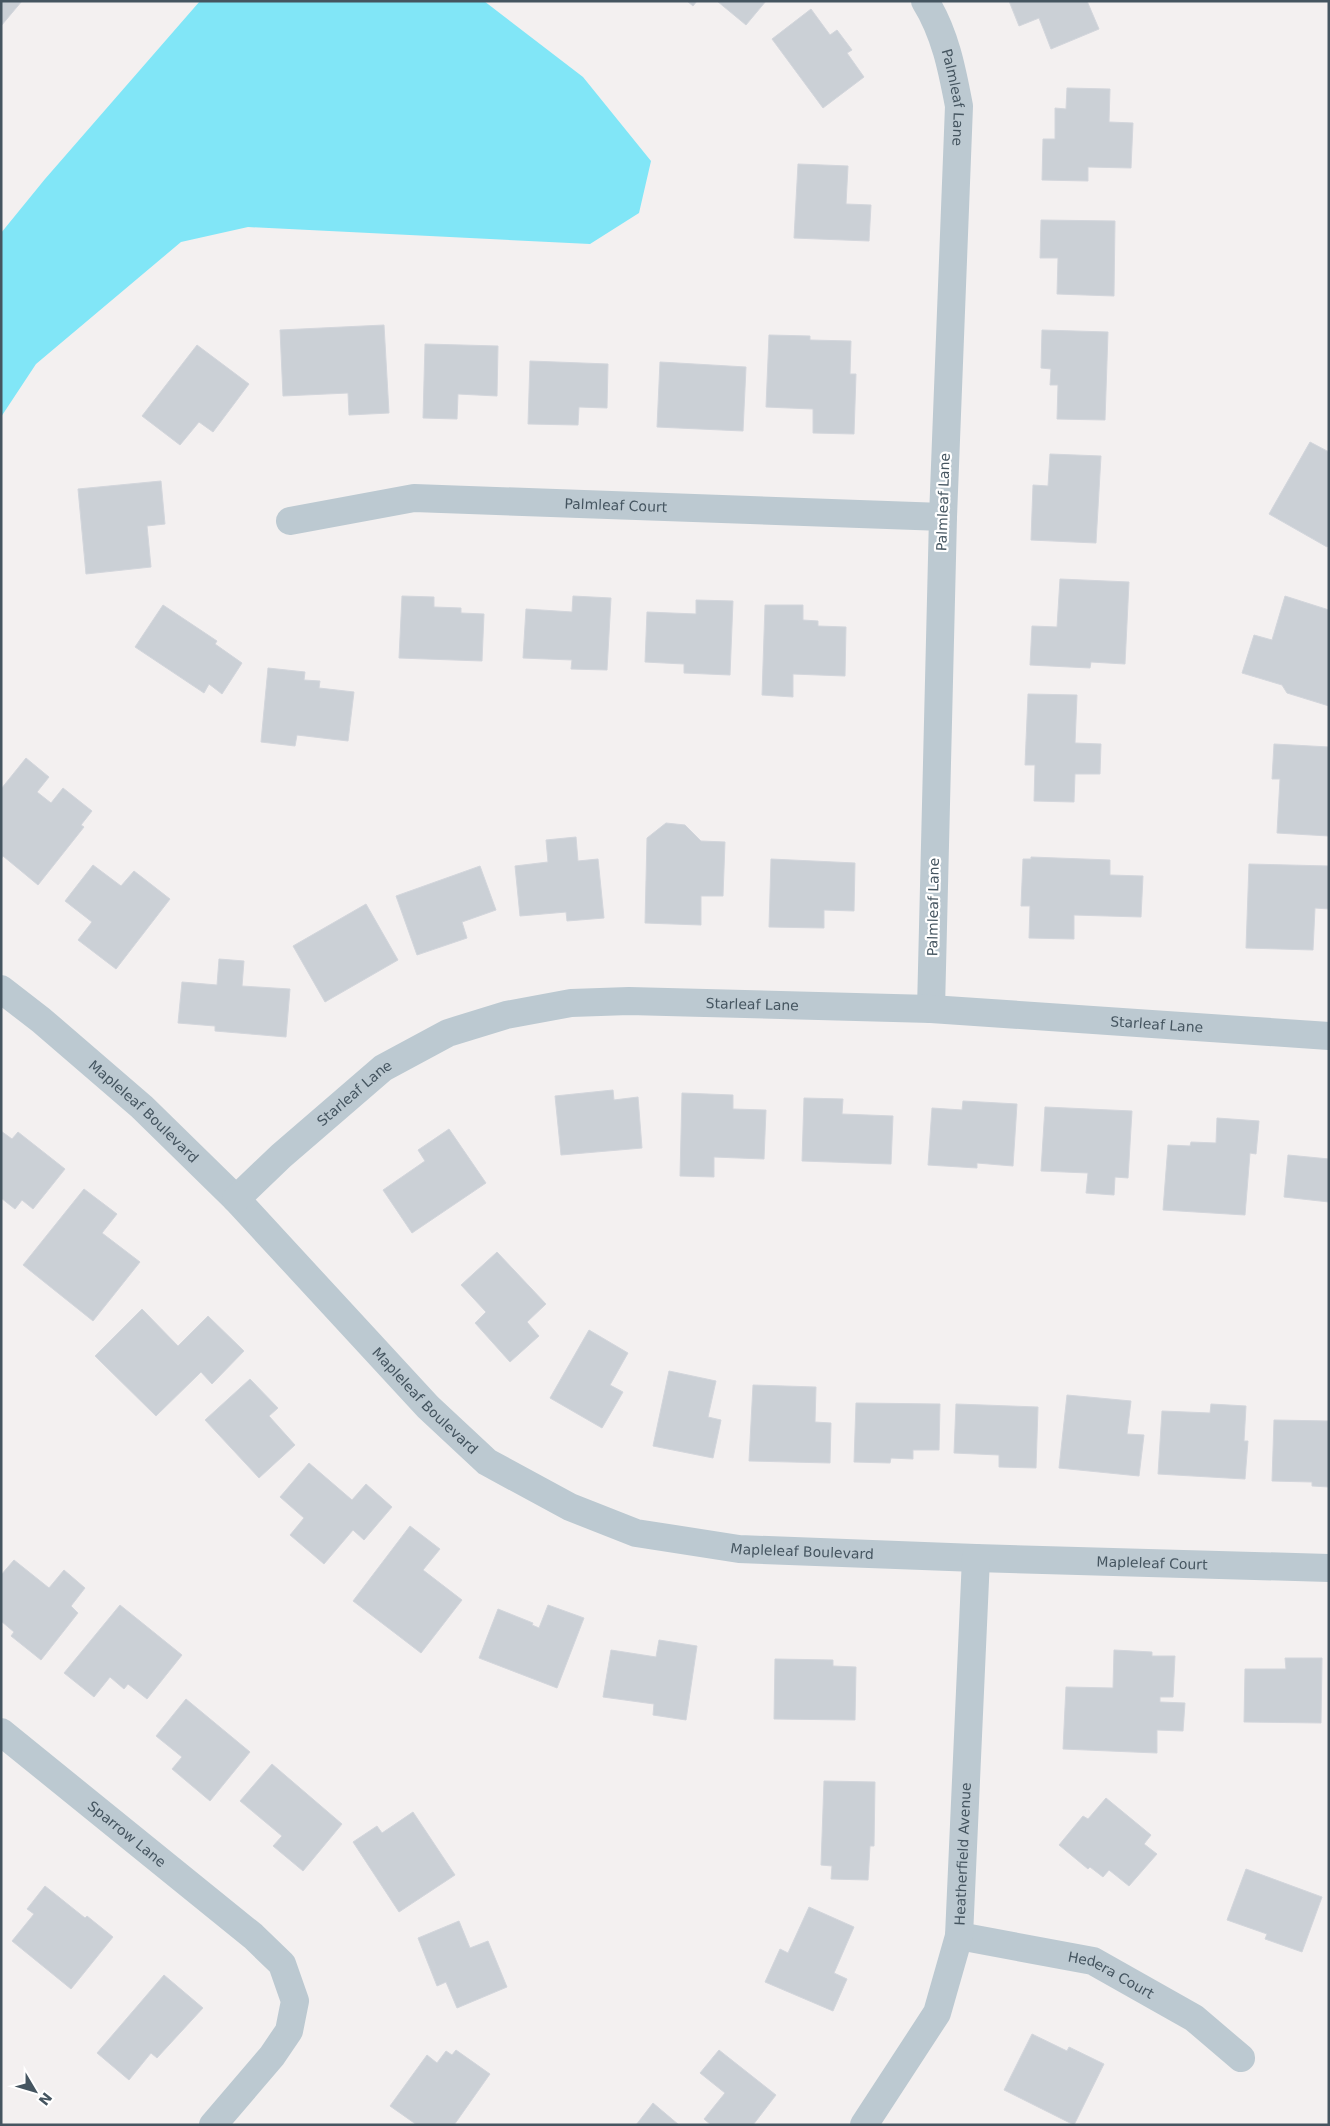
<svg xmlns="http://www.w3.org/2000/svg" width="1330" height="2126" font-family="'DejaVu Sans',sans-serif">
<rect width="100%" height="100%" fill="#f3f0f0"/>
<path fill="#81e6f7" d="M 200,1 L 484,1 L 583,77 L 651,161 L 639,213 L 590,244 L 248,227 L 181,242 L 36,364 L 1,417 L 1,233 L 45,179 Z"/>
<g fill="#cbd0d6" stroke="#d3d6dc">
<path d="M 1,1 L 22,1 L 1,26 Z"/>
<path d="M 687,1 L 697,1 L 693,6 Z"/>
<path d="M 717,1 L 766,1 L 746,25 Z"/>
<path d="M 1009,1 L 1087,1 L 1099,29 L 1051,49 L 1039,18 L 1019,26 Z"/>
<path d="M 811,9 L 830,35 L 837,30 L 852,50 L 847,53 L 864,77 L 823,108 L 772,39 Z"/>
<path d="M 1067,88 L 1110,89 L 1109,122 L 1133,123 L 1131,168 L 1088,167 L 1088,181 L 1042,180 L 1043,139 L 1055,139 L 1055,108 L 1066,109 Z"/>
<path d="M 798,164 L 848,166 L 846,204 L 871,205 L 869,241 L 794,238 Z"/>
<path d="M 1041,220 L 1115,221 L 1114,296 L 1057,294 L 1058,258 L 1040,258 Z"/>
<path d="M 384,325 L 389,413 L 349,415 L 348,393 L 283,396 L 280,330 Z"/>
<path d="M 1042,330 L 1108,332 L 1105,420 L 1057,419 L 1058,385 L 1050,385 L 1051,369 L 1041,368 Z"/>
<path d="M 769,335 L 810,336 L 810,340 L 851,341 L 850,374 L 856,374 L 854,434 L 813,433 L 813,409 L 766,407 Z"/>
<path d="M 425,344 L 498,346 L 497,396 L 458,394 L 457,419 L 423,418 Z"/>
<path d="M 197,345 L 249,384 L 213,432 L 199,422 L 180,445 L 142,416 Z"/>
<path d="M 530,361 L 608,364 L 607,408 L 579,407 L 578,425 L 528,424 Z"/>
<path d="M 660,362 L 746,367 L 743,431 L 657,427 Z"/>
<path d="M 1310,442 L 1329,452 L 1329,544 L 1327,547 L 1269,514 Z"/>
<path d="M 1050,454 L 1101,456 L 1096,543 L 1031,540 L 1033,485 L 1048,486 Z"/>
<path d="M 161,481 L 165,524 L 147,526 L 151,567 L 86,574 L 78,489 Z"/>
<path d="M 1060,579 L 1129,582 L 1125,664 L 1091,662 L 1090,668 L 1030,665 L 1032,626 L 1057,627 Z"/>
<path d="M 402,596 L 434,597 L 434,607 L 461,608 L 461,613 L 484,614 L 482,661 L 399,658 Z"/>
<path d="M 573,596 L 611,598 L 607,670 L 571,669 L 572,660 L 523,658 L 526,609 L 572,612 Z"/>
<path d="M 1285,596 L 1329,610 L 1329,706 L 1287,693 L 1282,685 L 1242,673 L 1254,635 L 1272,640 Z"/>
<path d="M 696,600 L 733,601 L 730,675 L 684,673 L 684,664 L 645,662 L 647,612 L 696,614 Z"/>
<path d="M 163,605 L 217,641 L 215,644 L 242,663 L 222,694 L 209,684 L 204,693 L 135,647 Z"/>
<path d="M 765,605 L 803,605 L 803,620 L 818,621 L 818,626 L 846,627 L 845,676 L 793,674 L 793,697 L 762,695 Z"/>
<path d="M 268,668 L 305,672 L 304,680 L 320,681 L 319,688 L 354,692 L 348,741 L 297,735 L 295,746 L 261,742 Z"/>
<path d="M 1028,694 L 1077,695 L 1075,743 L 1101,744 L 1100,774 L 1075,774 L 1074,802 L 1034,801 L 1035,765 L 1025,765 Z"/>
<path d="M 1274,744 L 1329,747 L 1329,836 L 1277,833 L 1280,779 L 1272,779 Z"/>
<path d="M 26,758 L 49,777 L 37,792 L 51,803 L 63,788 L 92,811 L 81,825 L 84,827 L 38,885 L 3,856 L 1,859 L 1,789 Z"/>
<path d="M 666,823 L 685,825 L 701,841 L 725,842 L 723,896 L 701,896 L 701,925 L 645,923 L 647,838 Z"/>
<path d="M 576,837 L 578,861 L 598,859 L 604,918 L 567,921 L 566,912 L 520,916 L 515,866 L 548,862 L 546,840 Z"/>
<path d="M 1031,857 L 1110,860 L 1110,875 L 1143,876 L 1141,917 L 1074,915 L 1074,939 L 1029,938 L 1030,906 L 1021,906 L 1023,859 L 1031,859 Z"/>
<path d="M 771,859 L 855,863 L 854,911 L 824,910 L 824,928 L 769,927 Z"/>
<path d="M 1249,864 L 1329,866 L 1329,909 L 1315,908 L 1313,950 L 1246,948 Z"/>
<path d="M 93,865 L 121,886 L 134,871 L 170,899 L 116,969 L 78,940 L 92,922 L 65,901 Z"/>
<path d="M 480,866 L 496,910 L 462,922 L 467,938 L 417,955 L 396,896 Z"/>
<path d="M 366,904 L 398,960 L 325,1002 L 293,946 Z"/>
<path d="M 219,959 L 244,961 L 242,986 L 290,989 L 286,1037 L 215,1031 L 215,1026 L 178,1023 L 182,982 L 217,985 Z"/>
<path d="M 613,1090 L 614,1100 L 638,1097 L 642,1148 L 561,1155 L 555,1096 Z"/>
<path d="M 682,1093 L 733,1095 L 733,1109 L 766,1110 L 764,1159 L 714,1157 L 714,1177 L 680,1176 Z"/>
<path d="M 804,1098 L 843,1099 L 842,1114 L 893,1116 L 891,1164 L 802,1161 Z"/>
<path d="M 963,1101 L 1017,1104 L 1013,1166 L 977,1163 L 977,1168 L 928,1165 L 932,1108 L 962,1110 Z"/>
<path d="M 1045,1107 L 1132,1111 L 1128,1178 L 1115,1177 L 1114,1195 L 1086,1193 L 1088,1173 L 1041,1171 Z"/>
<path d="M 1217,1118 L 1259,1121 L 1256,1154 L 1250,1153 L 1245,1215 L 1163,1210 L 1168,1145 L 1190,1146 L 1191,1142 L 1216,1143 Z"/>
<path d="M 449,1129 L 486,1183 L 412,1233 L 383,1190 L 425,1161 L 418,1150 Z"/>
<path d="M 1,1131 L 12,1139 L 18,1132 L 65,1169 L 33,1209 L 22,1200 L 15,1209 L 1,1198 Z"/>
<path d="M 1288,1155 L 1329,1159 L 1329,1202 L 1284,1197 Z"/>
<path d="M 84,1189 L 117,1214 L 102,1233 L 140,1262 L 93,1321 L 23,1265 Z"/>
<path d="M 497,1252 L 546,1304 L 527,1322 L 539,1336 L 510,1362 L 475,1323 L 486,1312 L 461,1285 Z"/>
<path d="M 142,1309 L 178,1346 L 208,1316 L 244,1351 L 212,1384 L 201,1372 L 156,1416 L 95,1356 Z"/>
<path d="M 589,1330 L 628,1353 L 610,1385 L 623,1392 L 602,1428 L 550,1398 Z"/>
<path d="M 669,1371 L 716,1381 L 708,1417 L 721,1420 L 713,1458 L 653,1446 Z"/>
<path d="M 250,1379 L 278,1408 L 269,1416 L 295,1445 L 259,1478 L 205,1420 Z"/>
<path d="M 753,1385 L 816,1387 L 815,1422 L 831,1423 L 830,1463 L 749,1461 Z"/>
<path d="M 1067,1395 L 1131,1401 L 1127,1434 L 1144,1435 L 1139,1476 L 1059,1468 Z"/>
<path d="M 856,1403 L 940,1404 L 939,1450 L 913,1450 L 913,1459 L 891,1458 L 890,1463 L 854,1462 Z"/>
<path d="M 956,1404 L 1038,1407 L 1036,1468 L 999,1467 L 999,1455 L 954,1453 Z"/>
<path d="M 1211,1404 L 1246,1406 L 1244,1441 L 1248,1441 L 1245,1479 L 1158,1474 L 1162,1411 L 1210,1413 Z"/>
<path d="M 1274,1420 L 1329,1421 L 1329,1487 L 1312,1486 L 1312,1482 L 1272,1481 Z"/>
<path d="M 309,1463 L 352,1500 L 366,1484 L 392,1507 L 364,1540 L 353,1530 L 324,1564 L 290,1535 L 304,1518 L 280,1497 Z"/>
<path d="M 410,1526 L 440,1549 L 423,1570 L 462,1600 L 421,1653 L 353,1601 Z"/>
<path d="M 14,1560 L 49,1588 L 64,1570 L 85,1588 L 71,1606 L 78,1613 L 41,1660 L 11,1636 L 14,1632 L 1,1621 L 1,1575 Z"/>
<path d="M 120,1605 L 182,1655 L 147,1699 L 128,1684 L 124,1689 L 110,1677 L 94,1697 L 64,1673 Z"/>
<path d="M 548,1605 L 584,1618 L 557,1688 L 479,1658 L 498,1609 L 533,1623 L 532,1625 L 539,1628 Z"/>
<path d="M 659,1640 L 697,1646 L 686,1720 L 653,1715 L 654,1704 L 603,1697 L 611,1650 L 656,1657 Z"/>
<path d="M 1114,1650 L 1152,1652 L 1152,1656 L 1175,1656 L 1173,1697 L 1160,1697 L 1160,1702 L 1185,1703 L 1183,1731 L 1157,1730 L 1157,1753 L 1063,1749 L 1066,1687 L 1113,1688 Z"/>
<path d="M 1285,1658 L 1322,1658 L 1321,1723 L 1244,1722 L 1245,1669 L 1286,1669 Z"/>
<path d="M 775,1659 L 833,1660 L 833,1666 L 856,1667 L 855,1720 L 774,1719 Z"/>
<path d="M 186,1699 L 250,1752 L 210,1801 L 172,1769 L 182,1757 L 156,1736 Z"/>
<path d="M 272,1764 L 342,1824 L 303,1871 L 273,1846 L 282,1836 L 240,1801 Z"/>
<path d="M 824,1781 L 875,1782 L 874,1846 L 870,1846 L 868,1880 L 831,1879 L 832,1866 L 821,1865 Z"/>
<path d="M 1106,1798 L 1151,1835 L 1144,1844 L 1157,1854 L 1129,1886 L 1109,1870 L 1103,1877 L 1090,1867 L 1088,1869 L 1059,1845 L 1083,1816 L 1088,1819 Z"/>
<path d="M 413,1812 L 455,1875 L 399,1912 L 353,1842 L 377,1826 L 382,1833 Z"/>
<path d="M 1246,1869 L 1322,1897 L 1302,1952 L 1265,1939 L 1267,1934 L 1227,1920 Z"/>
<path d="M 45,1886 L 85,1918 L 87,1916 L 113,1937 L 71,1989 L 12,1941 L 34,1914 L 27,1909 Z"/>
<path d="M 809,1907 L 854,1927 L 834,1973 L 847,1979 L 833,2011 L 765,1982 L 780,1949 L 788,1953 Z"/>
<path d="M 459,1921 L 470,1948 L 488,1941 L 507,1987 L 457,2008 L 446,1982 L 437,1986 L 418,1938 Z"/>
<path d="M 164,1975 L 203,2008 L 157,2058 L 151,2053 L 129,2080 L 97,2053 Z"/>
<path d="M 1032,2034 L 1067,2051 L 1069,2047 L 1104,2064 L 1074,2125 L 1004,2090 Z"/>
<path d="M 456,2050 L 490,2074 L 454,2125 L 417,2125 L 390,2106 L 427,2055 L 437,2063 L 446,2051 L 452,2055 Z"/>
<path d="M 719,2050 L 776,2095 L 753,2125 L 711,2125 L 704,2119 L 725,2093 L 700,2073 Z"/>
<path d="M 653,2103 L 679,2125 L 636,2125 Z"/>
</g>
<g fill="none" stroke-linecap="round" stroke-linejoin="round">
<g stroke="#bcc9d1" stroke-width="28">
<path id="s1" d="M 925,1 C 945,33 952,69 959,106 L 943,517 L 931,1009"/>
<path id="s2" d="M 290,521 L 414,498 L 943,517"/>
<path id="s3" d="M 1,989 L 41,1020 L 142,1107 L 236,1199 L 428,1407 L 487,1462 L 570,1507 L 636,1533 L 739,1549 L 976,1558 L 1329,1568"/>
<path id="s4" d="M 236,1199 L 281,1156 L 383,1068 L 448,1033 L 506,1015 L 571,1003 L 629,1001 L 931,1009 L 1329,1036"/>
<path id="s5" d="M 1,1732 L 253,1936 L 282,1964 L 295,2001 L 289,2031 L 272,2056 L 213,2125"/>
<path id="s6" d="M 959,1936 L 1093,1961 L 1194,2018 L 1241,2058"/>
<path id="s7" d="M 864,2125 L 937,2013 L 959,1936 L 976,1558"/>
</g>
</g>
<g text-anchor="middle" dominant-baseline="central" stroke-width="4.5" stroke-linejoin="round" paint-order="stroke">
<g font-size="14" fill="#455560" stroke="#fff">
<text stroke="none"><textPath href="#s1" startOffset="102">Palmleaf Lane</textPath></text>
<text transform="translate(943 502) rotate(-88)">Palmleaf Lane</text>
<text stroke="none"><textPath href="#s2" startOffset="328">Palmleaf Court</textPath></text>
<text transform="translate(933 907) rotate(-89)">Palmleaf Lane</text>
<text stroke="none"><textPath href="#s4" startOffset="579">Starleaf Lane</textPath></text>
<text stroke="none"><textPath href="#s4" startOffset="984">Starleaf Lane</textPath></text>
<text stroke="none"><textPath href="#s4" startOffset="159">Starleaf Lane</textPath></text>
<text stroke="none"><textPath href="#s3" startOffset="188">Mapleleaf Boulevard</textPath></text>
<text stroke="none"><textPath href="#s3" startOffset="592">Mapleleaf Boulevard</textPath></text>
<text stroke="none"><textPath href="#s3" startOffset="1012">Mapleleaf Boulevard</textPath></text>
<text stroke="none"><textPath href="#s3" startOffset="1362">Mapleleaf Court</textPath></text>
<text stroke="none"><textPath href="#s5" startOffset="162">Sparrow Lane</textPath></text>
<text stroke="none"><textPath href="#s7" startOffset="296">Heatherfield Avenue</textPath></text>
<text stroke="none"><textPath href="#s6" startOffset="158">Hedera Court</textPath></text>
</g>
</g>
<rect width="1330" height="2126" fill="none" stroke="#455560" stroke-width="5"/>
<g transform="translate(35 2091) rotate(128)" stroke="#ffffff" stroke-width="4" paint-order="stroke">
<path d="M0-4L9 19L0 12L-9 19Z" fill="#455560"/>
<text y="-8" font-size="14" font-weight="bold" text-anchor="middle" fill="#455560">N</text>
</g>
</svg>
